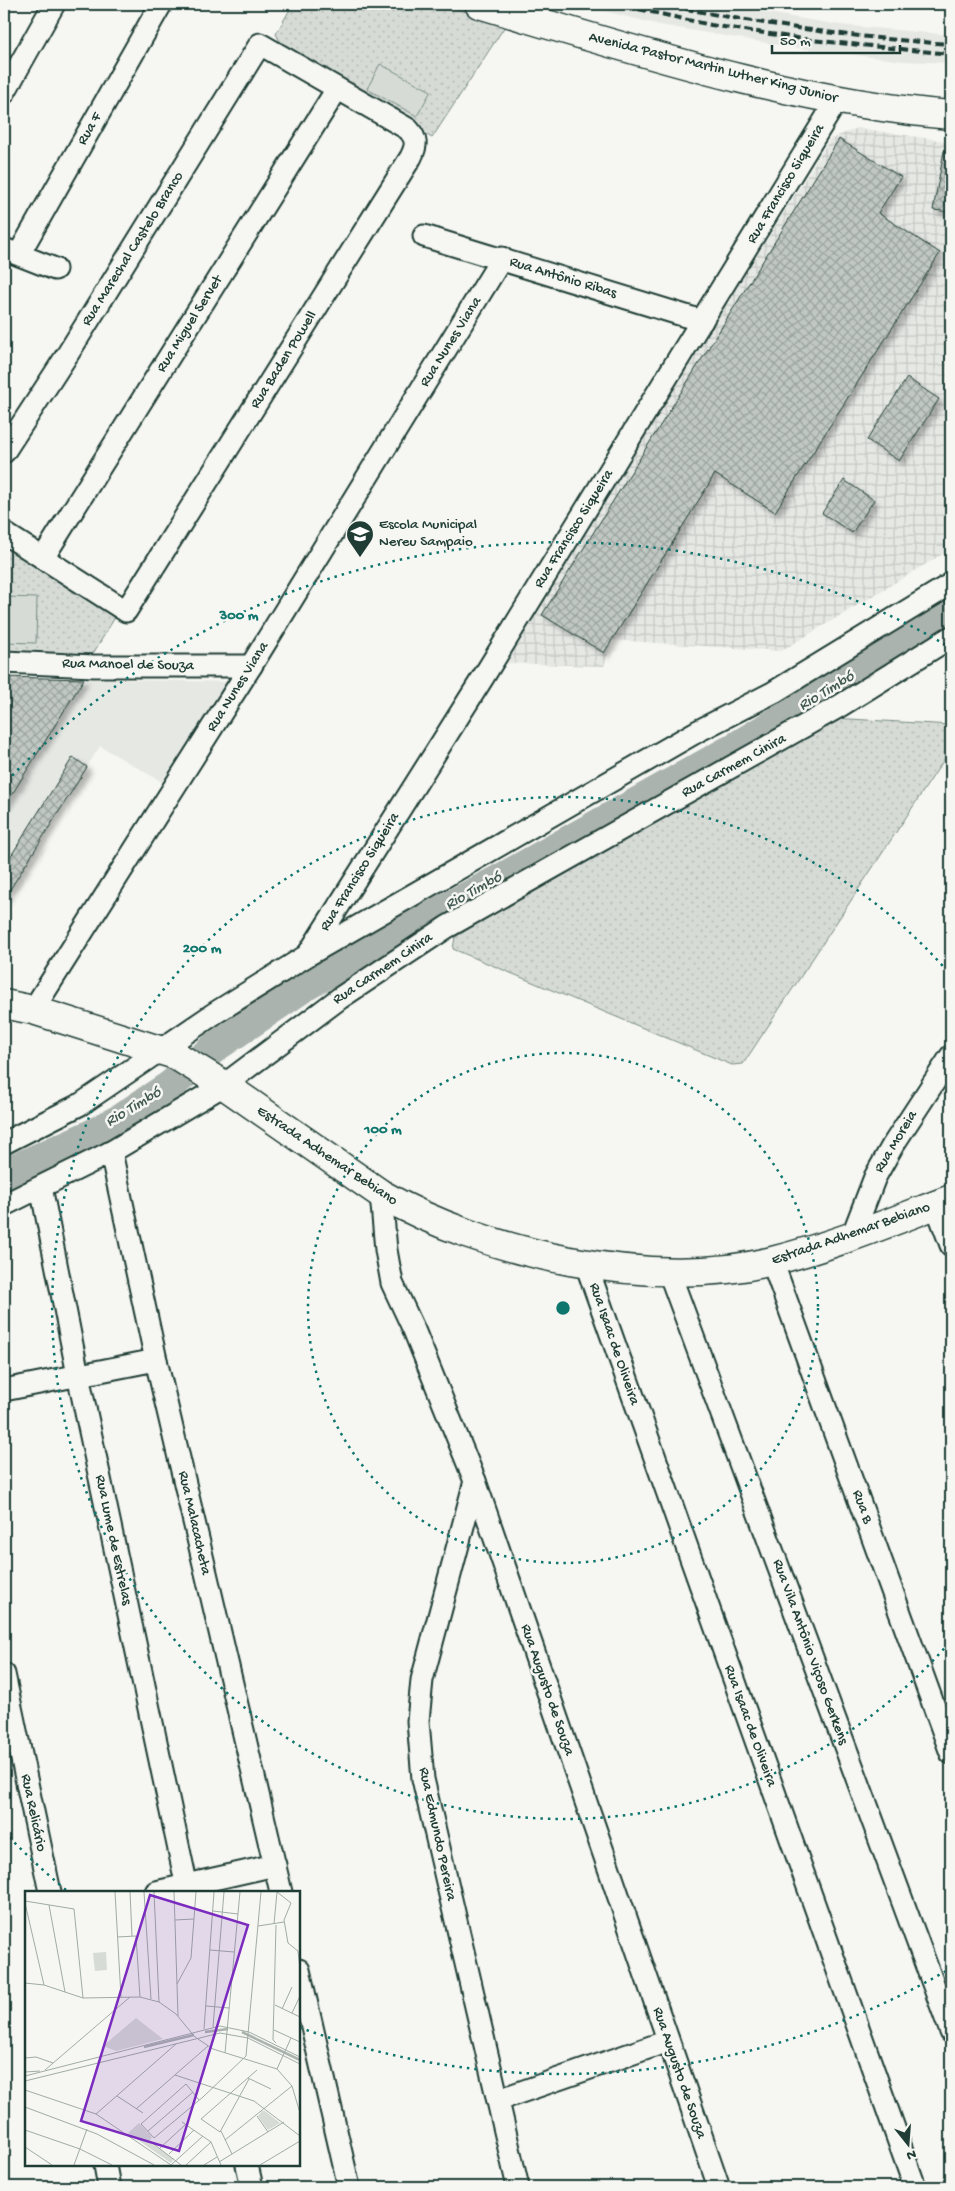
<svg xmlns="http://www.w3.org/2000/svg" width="955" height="2191" font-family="'Gochi Hand',sans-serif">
<defs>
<pattern id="industrial-grid" width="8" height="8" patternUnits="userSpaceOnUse" patternTransform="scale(1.25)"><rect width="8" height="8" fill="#e6e8e4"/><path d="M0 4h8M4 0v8" fill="none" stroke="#c5c8c4"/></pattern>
<pattern id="grass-dots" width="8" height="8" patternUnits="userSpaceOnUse" patternTransform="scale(1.25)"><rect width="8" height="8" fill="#d6dbd6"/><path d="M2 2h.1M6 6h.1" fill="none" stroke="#b7bdb8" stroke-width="1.8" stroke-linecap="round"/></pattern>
<pattern id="building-cross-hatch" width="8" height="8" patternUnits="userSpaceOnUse" patternTransform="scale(1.25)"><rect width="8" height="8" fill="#c1c8c3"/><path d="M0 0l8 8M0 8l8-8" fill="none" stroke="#9ca49f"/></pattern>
<filter id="shadow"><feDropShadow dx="4.5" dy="4.5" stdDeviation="2.5" flood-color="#0004"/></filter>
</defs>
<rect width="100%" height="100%" fill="#f6f6f2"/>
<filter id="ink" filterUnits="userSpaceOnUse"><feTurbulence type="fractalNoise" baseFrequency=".02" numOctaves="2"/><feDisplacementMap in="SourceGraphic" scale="10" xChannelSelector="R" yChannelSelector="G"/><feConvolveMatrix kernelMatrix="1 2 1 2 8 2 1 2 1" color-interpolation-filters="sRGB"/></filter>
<g filter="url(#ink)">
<g fill="#e6e8e4">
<path d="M 576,4 L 714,4 L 840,25 L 951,35 L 951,63 L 904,61 L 790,47 L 660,25 Z"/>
<path d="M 4,677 L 227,682 L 164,783 L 100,746 L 4,899 Z"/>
</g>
<path fill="url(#industrial-grid)" d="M 858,128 L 951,142 L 951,549 L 781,651 L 612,640 L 604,666 L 501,663 L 830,139 Z"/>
<g fill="url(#grass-dots)" stroke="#7a8c85">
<path d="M 293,4 L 439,4 L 507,23 L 432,138 L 285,50 L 276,34 Z"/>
<path d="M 4,542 L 117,614 L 94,652 L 88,655 L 4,653 Z"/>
<path d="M 833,718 L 951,725 L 951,749 L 743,1064 L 732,1065 L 453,949 L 455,937 Z"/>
</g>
<g fill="#d6dbd6" stroke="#7a8c85">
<path d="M 380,64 L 431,91 L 417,116 L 367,89 Z"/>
<path d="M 4,597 L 37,598 L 36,643 L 4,642 Z"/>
</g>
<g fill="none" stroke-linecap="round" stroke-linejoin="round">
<path stroke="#aab3ae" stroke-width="31" d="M 4,1174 L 91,1135 L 119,1120 L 170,1086 L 215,1047 L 302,988 L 349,960 L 499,880 L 731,750 L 951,617"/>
</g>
<g fill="url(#building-cross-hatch)" stroke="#1f3d34" filter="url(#shadow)">
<path d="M 839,139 L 901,177 L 878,213 L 940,253 L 775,512 L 715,474 L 604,653 L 542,615 Z"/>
<path d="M 944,151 L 951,152 L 951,212 L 933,210 Z"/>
<path d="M 907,378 L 939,399 L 899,461 L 867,440 Z"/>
<path d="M 844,480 L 874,500 L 852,533 L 822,513 Z"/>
<path d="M 4,677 L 84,679 L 4,807 Z"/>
<path d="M 73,757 L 87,767 L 4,899 L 4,867 Z"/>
</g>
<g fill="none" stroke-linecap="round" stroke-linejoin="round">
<g stroke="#1f3d34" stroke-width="25">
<g id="street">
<path d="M 4,93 L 54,4"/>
<path d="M 424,236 L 702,321"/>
<path d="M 4,249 L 55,269"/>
<path d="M 19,254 L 161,4"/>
<path d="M 4,452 L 69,352 L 260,44 L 408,129 C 417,139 417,145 411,157 L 126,611 L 4,533"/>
<path d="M 43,558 L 337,89"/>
<path d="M 4,662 L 94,666 L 251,666"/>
<path d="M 309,953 L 482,679 L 837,100"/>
<path d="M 33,1010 L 251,666 L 502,258"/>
<path d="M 4,1143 L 81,1104 L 215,1013 L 308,955 L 698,731 L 774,692 L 951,584"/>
<path d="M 111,1152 L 156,1360 L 281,1892"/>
<path d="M 41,1187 L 78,1375 L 188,1892"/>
<path d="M 381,1194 L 386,1250 L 392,1283 L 414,1330 L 475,1481 L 719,2187"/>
<path d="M 4,1205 L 111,1152 L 224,1085 L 340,998 L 447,927 L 838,707 L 951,637"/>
<path d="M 936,1205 L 951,1245"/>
<path d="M 853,1234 L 875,1177 L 893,1145 L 951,1056"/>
<path d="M 772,1261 L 951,1753"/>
<path d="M 586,1264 L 915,2187"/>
<path d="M 669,1272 L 951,2032"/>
<path d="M 4,1390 L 156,1360"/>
<path d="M 475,1481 L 422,1680 L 418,1721 L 423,1779 L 518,2187"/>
<path d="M 4,1674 L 50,1892"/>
<path d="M 156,1892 L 275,1865"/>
<path d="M 299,1970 L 349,2187"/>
<path d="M 498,2100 L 668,2041"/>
<path d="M 105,2165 L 109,2187"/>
<path d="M 247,2165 L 252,2187"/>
</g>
</g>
<g stroke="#1f3d34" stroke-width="31">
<path id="secondary" d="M 4,1004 L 33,1010 L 175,1055 L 224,1085 L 381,1194 C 484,1254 655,1291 772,1261 C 833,1246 893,1221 951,1199"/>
</g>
<g stroke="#1f3d34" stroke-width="31">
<path id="primary" d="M 479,4 C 631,49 792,102 951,115"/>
</g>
<use href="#street" stroke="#f6f6f2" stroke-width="21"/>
<use href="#secondary" stroke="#f6f6f2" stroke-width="28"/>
<use href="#primary" stroke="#f6f6f2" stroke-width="28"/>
<g stroke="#1f3d34" stroke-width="4" stroke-dasharray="8 4" stroke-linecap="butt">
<path d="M 615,4 L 711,25 L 810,40 L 951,54"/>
<path d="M 662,4 C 757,24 854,38 951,44"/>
</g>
</g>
</g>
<g fill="none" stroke="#0f766e" stroke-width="2.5" stroke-dasharray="2.5 5">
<circle cx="563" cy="1308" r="255"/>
<path d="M949 1643A511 511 0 1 1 949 973"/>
<path d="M946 1971A766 766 0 0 1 301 2028M66 1890A766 766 0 0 1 7 1835M7 781A766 766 0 0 1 946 645"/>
</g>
<defs>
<g id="school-pin" transform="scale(1.4375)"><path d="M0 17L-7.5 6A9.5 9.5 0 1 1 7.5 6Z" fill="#1f3d34" stroke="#f6f6f2"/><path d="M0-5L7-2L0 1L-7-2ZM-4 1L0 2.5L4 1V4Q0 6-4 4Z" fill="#fff"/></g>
</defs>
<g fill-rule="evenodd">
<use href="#school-pin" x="360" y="534"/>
</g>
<g text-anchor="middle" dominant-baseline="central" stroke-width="5" stroke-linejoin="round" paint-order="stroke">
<g font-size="15" fill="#1f3d34" stroke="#f6f6f2">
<text transform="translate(713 68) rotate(14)">Avenida Pastor Martin Luther King Junior</text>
<text transform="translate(90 129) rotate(-60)">Rua F</text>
<text transform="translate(786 184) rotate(-59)">Rua Francisco Siqueira</text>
<text transform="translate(133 249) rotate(-58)">Rua Marechal Castelo Branco</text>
<text transform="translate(563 278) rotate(17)">Rua Antônio Ribas</text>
<text transform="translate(190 324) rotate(-58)">Rua Miguel Servet</text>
<text transform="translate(451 342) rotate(-58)">Rua Nunes Viana</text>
<text transform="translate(284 360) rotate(-58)">Rua Baden Powell</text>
<text transform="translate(574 529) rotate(-58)">Rua Francisco Siqueira</text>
<text transform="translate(128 665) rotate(1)">Rua Manoel de Souza</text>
<text transform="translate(238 687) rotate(-58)">Rua Nunes Viana</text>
<text transform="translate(734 766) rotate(-29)">Rua Carmem Cinira</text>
<text transform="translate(360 872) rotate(-58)">Rua Francisco Siqueira</text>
<text transform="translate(383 969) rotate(-34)">Rua Carmem Cinira</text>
<text transform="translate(896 1142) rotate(-59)">Rua Moreia</text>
<text transform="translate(327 1156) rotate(34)">Estrada Adhemar Bebiano</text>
<text transform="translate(851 1234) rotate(-19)">Estrada Adhemar Bebiano</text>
<text transform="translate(614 1344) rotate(71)">Rua Isaac de Oliveira</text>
<text transform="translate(862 1507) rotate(70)">Rua B</text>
<text transform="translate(194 1523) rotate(77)">Rua Malacacheta</text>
<text transform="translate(113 1540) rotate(78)">Rua Lume de Estrelas</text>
<text transform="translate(810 1652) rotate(70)">Rua Vila Antônio Viçoso Gerkens</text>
<text transform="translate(547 1690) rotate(71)">Rua Augusto de Souza</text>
<text transform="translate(750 1726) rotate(70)">Rua Isaac de Oliveira</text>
<text transform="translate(33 1813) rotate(78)">Rua Relicário</text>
<text transform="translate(437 1834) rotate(78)">Rua Edmundo Pereira</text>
<text transform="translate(679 2073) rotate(71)">Rua Augusto de Souza</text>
</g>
<g font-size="15" fill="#1f3d34" stroke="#f6f6f2" text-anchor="start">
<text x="379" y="525">Escola Municipal<tspan x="379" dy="17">Nereu Sampaio</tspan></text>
</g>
<g font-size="16" font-style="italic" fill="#425a52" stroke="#f6f6f2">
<text transform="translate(827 692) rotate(-31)">Rio Timbó</text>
<text transform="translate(474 892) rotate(-29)">Rio Timbó</text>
<text transform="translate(134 1108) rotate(-31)">Rio Timbó</text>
</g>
</g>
<g transform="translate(25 1891)">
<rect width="275" height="275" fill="#f6f6f2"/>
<path d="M 111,127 L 138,148 L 91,160 L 78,155 ZM 237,220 L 240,220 L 255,232 L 243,239 L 233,225 ZM 114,232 L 127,246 L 124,251 L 149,268 L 146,272 L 103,242 Z" fill="#d6dbd6"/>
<path d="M 81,61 L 82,79 L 70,80 L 68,62 Z" fill="#d6dbd6"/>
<path fill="none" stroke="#aab3ae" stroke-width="2.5" d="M 180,141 L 203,138M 217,141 L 275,169M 119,156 L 169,144"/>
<path fill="none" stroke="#a0aca6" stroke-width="1" d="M 90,1 L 96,106M 105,1 L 107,45M 119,1 L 126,108M 129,1 L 134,111M 149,1 L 153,125M 252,1 L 266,12 L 259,29 L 263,52 L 273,60 L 275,78M 0,10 L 49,18 L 58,107M 0,12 L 19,94M 24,14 L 40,101M 188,20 L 213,23M 150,29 L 169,28M 249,33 L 252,1M 251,34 L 248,149 L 251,152M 233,35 L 259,31M 92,46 L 111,45 L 115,106M 185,59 L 209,61M 0,92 L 19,94 L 58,107 L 115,106 L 134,111 L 151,123 L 170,146 L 188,158 L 252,178 L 267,195 L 275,222M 152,93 L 166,67 L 171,1M 250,114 L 275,126M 181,115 L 204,117M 257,118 L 267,96M 267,122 L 275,105M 188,136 L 199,1M 179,138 L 189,1M 249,139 L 275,151M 200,162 L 215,1M 0,167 L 11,166 L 28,172M 252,178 L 266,147M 20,179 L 105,106M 0,181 L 15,180M 150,184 L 229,210 L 275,245M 0,185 L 195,135 L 224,141 L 275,166M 223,187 L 246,198M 224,188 L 195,241 L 176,228 L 232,179M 0,190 L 195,142 L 223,147 L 275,173M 0,199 L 71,223 L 146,274M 92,205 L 118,222M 174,209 L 161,193 L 116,233 L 129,247 L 178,206 L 221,165 L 236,1M 0,216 L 72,243 L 129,274M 111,218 L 183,155M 71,223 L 151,153M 232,225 L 243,241M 157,231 L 186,251 L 196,274M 0,239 L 55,258 L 87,274M 123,240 L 168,201M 196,240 L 207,263M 200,249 L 267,195M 126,251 L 156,274M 0,256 L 27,274M 135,257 L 161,233M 144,263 L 169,239M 194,271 L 259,231M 49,274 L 62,238M 146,274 L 178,245M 161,274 L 186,251M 179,274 L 192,266M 235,274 L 275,250"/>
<path fill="#7b2cbf" fill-opacity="0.15" stroke="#7b2cbf" stroke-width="2.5" d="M 125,4 L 223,34 L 154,260 L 56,230 Z"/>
<rect width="275" height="275" fill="none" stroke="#1f3d34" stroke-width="2.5"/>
</g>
<circle cx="563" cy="1308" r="8" fill="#0f766e" stroke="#f6f6f2" stroke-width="2.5"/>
<g font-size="15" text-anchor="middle" font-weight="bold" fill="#0f766e" stroke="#f6f6f2" stroke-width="5" stroke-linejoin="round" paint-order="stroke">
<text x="239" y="619">300 m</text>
<text x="202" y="952">200 m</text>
<text x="383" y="1133">100 m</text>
</g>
<rect width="955" height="2191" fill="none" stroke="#f6f6f2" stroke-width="20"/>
<rect x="10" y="10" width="935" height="2171" fill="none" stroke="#1f3d34" stroke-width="2" filter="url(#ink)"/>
<g transform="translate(908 2144) rotate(163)" stroke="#f6f6f2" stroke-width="4" paint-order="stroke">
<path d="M0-4L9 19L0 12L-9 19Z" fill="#1f3d34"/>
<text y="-8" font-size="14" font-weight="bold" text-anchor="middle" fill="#1f3d34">N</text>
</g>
<path d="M772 45v8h128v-8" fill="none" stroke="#1f3d34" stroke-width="2.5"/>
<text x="780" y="45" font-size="15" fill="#1f3d34" stroke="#f6f6f2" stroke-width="4" paint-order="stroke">50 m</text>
</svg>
